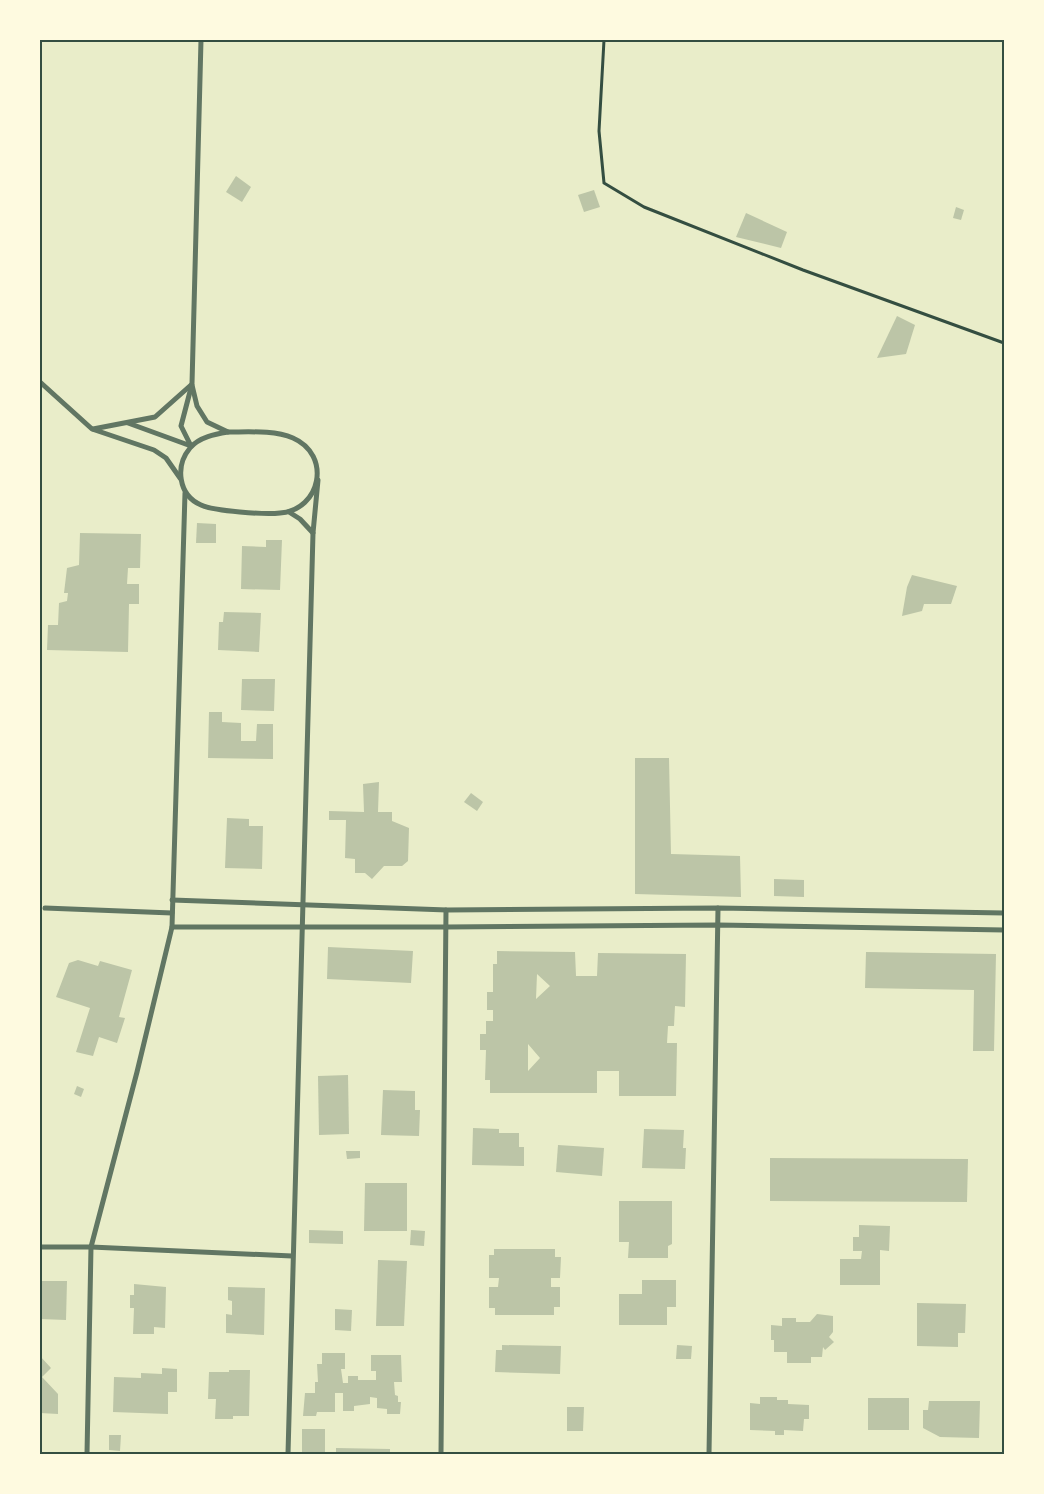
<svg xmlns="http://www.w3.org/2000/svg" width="1044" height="1494" font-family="'Asap Condensed',sans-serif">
<rect width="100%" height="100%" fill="#e9edc9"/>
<g fill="#bcc5a7" fill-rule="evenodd">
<path d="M 236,176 L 251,187 L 242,202 L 226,192 Z"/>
<path d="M 594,190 L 600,207 L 584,212 L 578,195 Z"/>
<path d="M 956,207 L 964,210 L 961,220 L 953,218 Z"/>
<path d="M 746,213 L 787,232 L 781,248 L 736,237 Z"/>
<path d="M 897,316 L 915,325 L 906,354 L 877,358 Z"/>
<path d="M 197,523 L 216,524 L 216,543 L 196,543 Z"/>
<path d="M 80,533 L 141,534 L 140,568 L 128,568 L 127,584 L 139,584 L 139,604 L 129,604 L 128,652 L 47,650 L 48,625 L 58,625 L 59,603 L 67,601 L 68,593 L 64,593 L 67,568 L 79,565 Z"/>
<path d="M 266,540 L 282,540 L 280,590 L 241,589 L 242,546 L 266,547 Z"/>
<path d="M 912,575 L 957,586 L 951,604 L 924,604 L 922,611 L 902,616 L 907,587 Z"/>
<path d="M 224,612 L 261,613 L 259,652 L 218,650 L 219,622 L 223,622 Z"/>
<path d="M 242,679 L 275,679 L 274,711 L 241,710 Z"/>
<path d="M 209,712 L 222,712 L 222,722 L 241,723 L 241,741 L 256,741 L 257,724 L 273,724 L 273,759 L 208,758 Z"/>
<path d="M 635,758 L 669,758 L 671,854 L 740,856 L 741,897 L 635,894 Z"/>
<path d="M 379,782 L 378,812 L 392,812 L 392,821 L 409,828 L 408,861 L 402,866 L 384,866 L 372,879 L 365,873 L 355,873 L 355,859 L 345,858 L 346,820 L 329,820 L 329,811 L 364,812 L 363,784 Z"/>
<path d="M 471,793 L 483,802 L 477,811 L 464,802 Z"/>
<path d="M 227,818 L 249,819 L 249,826 L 263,826 L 262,869 L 225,868 Z"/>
<path d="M 774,879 L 804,880 L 804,897 L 774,896 Z"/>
<path d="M 328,947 L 413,951 L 411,983 L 327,979 Z"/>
<path d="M 497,951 L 575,952 L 576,976 L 597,976 L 598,953 L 686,954 L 685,1007 L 675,1006 L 674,1026 L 668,1026 L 667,1043 L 677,1043 L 676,1096 L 619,1096 L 619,1071 L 597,1071 L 597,1093 L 490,1093 L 490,1080 L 485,1080 L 486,1050 L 480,1050 L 480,1034 L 486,1034 L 486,1021 L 493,1021 L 493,1010 L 487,1010 L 487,992 L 493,992 L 493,964 L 497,964 ZM 537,974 L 550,986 L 536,999 ZM 528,1044 L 540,1058 L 528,1071 Z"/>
<path d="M 866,952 L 996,954 L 994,1051 L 973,1051 L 974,990 L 865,988 Z"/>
<path d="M 78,960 L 98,966 L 100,961 L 132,970 L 119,1017 L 125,1018 L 117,1043 L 99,1037 L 93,1056 L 76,1052 L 90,1008 L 56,997 L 69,963 Z"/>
<path d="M 348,1075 L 349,1134 L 319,1135 L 318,1076 Z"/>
<path d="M 77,1086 L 84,1089 L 81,1097 L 74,1094 Z"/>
<path d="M 383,1090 L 415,1091 L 415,1110 L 420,1110 L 419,1136 L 381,1135 Z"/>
<path d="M 473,1128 L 499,1129 L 499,1133 L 519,1133 L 519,1147 L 524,1147 L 524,1166 L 472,1165 Z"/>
<path d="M 644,1129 L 684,1130 L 683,1148 L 686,1148 L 685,1169 L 642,1168 Z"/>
<path d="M 558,1145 L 604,1148 L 602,1176 L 556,1172 Z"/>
<path d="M 346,1151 L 360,1151 L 360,1158 L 347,1159 Z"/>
<path d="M 770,1158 L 968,1159 L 967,1202 L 770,1201 Z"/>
<path d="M 365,1183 L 407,1183 L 407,1231 L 364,1231 Z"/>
<path d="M 619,1201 L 672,1201 L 672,1244 L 668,1246 L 668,1258 L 628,1258 L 629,1242 L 619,1242 Z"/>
<path d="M 859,1225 L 890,1226 L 889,1251 L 880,1250 L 880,1285 L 840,1285 L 840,1259 L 861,1259 L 862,1251 L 853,1251 L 853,1237 L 859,1237 Z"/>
<path d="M 309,1230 L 343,1231 L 343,1244 L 309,1243 Z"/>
<path d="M 411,1230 L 425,1231 L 424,1246 L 410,1245 Z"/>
<path d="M 494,1249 L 555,1249 L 555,1257 L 561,1257 L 560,1278 L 551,1278 L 551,1287 L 560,1287 L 560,1307 L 554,1307 L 554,1315 L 495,1315 L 495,1308 L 489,1308 L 489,1287 L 498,1287 L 499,1278 L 489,1278 L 489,1255 L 494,1255 Z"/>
<path d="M 378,1260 L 407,1261 L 404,1326 L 376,1326 Z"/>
<path d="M 642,1280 L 676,1280 L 676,1307 L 667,1307 L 667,1325 L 619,1325 L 619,1294 L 642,1294 Z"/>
<path d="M 40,1281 L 67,1281 L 66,1320 L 40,1319 Z"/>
<path d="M 134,1284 L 166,1287 L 165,1328 L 154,1327 L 154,1334 L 133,1334 L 134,1308 L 130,1308 L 130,1295 L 134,1295 Z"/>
<path d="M 228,1287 L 265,1288 L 264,1335 L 226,1333 L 226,1314 L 232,1315 L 232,1301 L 228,1300 Z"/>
<path d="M 917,1303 L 966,1304 L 965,1333 L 958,1333 L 958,1347 L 917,1346 Z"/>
<path d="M 335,1309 L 352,1310 L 351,1331 L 335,1330 Z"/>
<path d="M 817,1314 L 833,1316 L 833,1332 L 829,1337 L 834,1342 L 825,1350 L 823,1347 L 822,1357 L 811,1357 L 811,1363 L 787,1363 L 787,1352 L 774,1352 L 774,1340 L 771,1340 L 771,1325 L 782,1326 L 782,1318 L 796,1318 L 796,1322 L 810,1322 Z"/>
<path d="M 502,1345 L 561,1346 L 560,1374 L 495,1372 L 496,1350 L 502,1350 Z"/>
<path d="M 677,1345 L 692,1346 L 691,1359 L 676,1359 Z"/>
<path d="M 322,1353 L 345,1353 L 345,1369 L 341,1369 L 343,1383 L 348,1383 L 348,1376 L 358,1376 L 358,1380 L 376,1380 L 376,1371 L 371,1371 L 371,1355 L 401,1355 L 402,1382 L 394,1382 L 395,1395 L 398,1396 L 398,1402 L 401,1402 L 400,1414 L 387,1414 L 387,1409 L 377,1408 L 377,1398 L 370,1397 L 370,1404 L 354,1406 L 354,1411 L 343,1411 L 343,1393 L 335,1393 L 335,1412 L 317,1412 L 316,1416 L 303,1416 L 305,1393 L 315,1393 L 315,1382 L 318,1382 L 317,1364 L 322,1364 Z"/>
<path d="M 40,1356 L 51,1368 L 42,1377 L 58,1394 L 58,1414 L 40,1413 Z"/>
<path d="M 162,1368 L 177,1369 L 177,1392 L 168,1392 L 168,1414 L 113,1412 L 114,1377 L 141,1378 L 141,1373 L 162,1374 Z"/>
<path d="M 229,1370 L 250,1370 L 249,1416 L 233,1416 L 233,1419 L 215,1419 L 216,1399 L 208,1399 L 209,1372 L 229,1372 Z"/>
<path d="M 760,1397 L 777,1397 L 777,1400 L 788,1400 L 788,1404 L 809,1405 L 809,1419 L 804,1419 L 803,1431 L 784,1430 L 784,1435 L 775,1435 L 775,1431 L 750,1430 L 750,1403 L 760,1404 Z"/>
<rect x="868" y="1398" width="41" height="32"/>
<path d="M 929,1401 L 980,1401 L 979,1438 L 940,1437 L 923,1428 L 923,1410 L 928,1410 Z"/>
<path d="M 567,1407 L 584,1407 L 583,1431 L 567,1431 Z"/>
<rect x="302" y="1429" width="23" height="23"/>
<path d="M 109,1435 L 121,1435 L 120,1451 L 109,1450 Z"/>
<path d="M 336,1448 L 390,1449 L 390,1454 L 342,1452 L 342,1454 L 336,1454 Z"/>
</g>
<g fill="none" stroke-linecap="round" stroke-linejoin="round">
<path stroke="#344e41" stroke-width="3" d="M 604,40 L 599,131 L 604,183 L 644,207 L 803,270 L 1004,343"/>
<g stroke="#617663" stroke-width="5">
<path d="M 40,382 L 92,429 L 154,450 L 166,458 L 180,478"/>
<path d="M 192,385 L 197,406 L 207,422 L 228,432"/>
<path d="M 128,423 L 191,446"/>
<path d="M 93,429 L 155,417 L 191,385"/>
<path d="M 228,432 C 249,432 274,430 293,438 C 332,455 321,510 280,513 C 265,515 214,511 201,505 C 178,495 175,466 190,448 C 199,437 216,434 228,432 Z"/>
<path d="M 191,446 L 181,426 L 192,384 L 201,40"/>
<path d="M 289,512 L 300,519 L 313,533"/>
<path d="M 172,900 L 447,910 L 718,908 L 1004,913"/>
<path d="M 45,908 L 172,913"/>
<path d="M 172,927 L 446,927 L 718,925 L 1004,930"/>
<path d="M 40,1247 L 91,1247 L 292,1256"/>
<path d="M 87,1454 L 91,1247 L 137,1072 L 172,927 L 185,493"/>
<path d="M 288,1454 L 313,533 L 318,480"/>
<path d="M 441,1454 L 446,910"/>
<path d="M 709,1454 L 718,908"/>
</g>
</g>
<rect width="1044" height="1494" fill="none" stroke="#fefae0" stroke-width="82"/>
<rect x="41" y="41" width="962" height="1412" fill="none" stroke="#344e41" stroke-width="2"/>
</svg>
